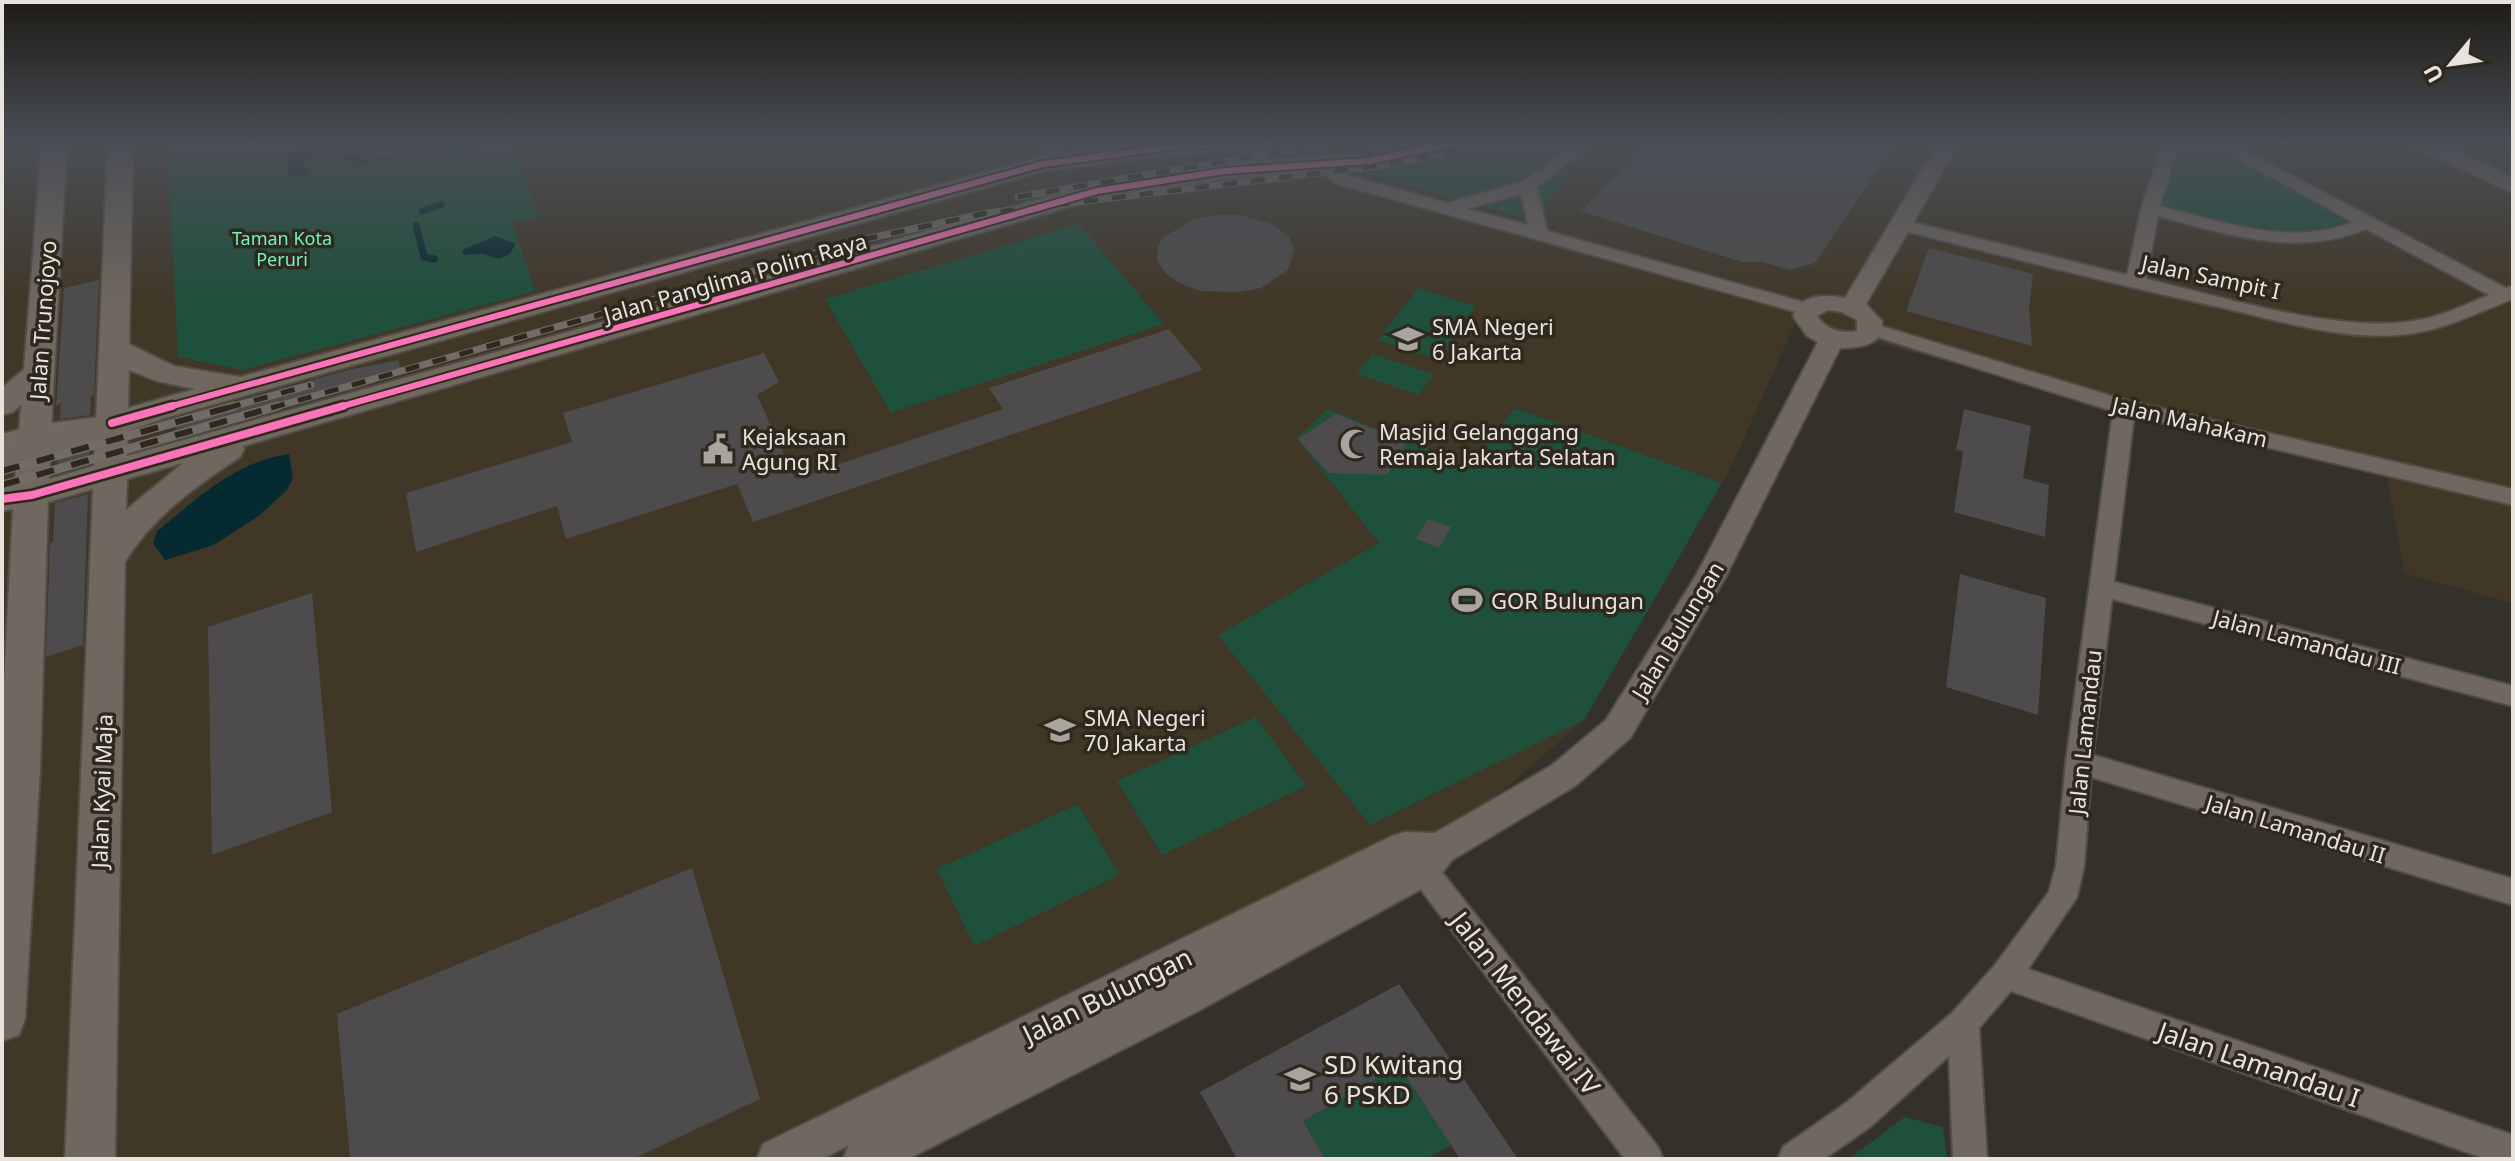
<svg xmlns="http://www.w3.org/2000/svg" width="2515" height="1161" font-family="'Noto Sans',sans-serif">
<rect width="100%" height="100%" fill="#34312a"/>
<path fill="#403727" d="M 2,142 L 2513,142 L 2513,603 L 2405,574 L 2387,478 L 1796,322 L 1730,469 L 1584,720 L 1388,891 L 897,1159 L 2,1159 Z"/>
<g fill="#1e503c">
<path d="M 167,142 L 331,142 L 334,155 L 360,149 L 363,159 L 439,142 L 510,142 L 539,216 L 512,223 L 535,291 L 243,370 L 178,357 Z"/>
<path d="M 1494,142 L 1601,142 L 1531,220 L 1344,167 C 1396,163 1445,157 1494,142 Z"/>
<path d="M 2178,142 L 2203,142 L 2349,218 L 2321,232 L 2261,230 L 2163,206 Z"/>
<path d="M 1079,224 L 1164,324 L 891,413 L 825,299 Z"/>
<path d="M 1418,288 L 1476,306 L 1437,359 L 1378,340 Z"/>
<path d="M 1372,354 L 1434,374 L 1419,395 L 1357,374 Z"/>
<path d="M 1515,408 L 1722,483 L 1584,720 L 1370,825 L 1218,635 L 1379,543 L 1297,438 L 1327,409 L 1470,466 Z"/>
<path d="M 1256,717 L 1306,786 L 1162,855 L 1117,781 Z"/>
<path d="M 1078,804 L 1119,875 L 974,946 L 937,869 Z"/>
<path d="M 1399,1066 L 1451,1145 L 1427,1159 L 1325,1159 L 1303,1121 Z"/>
<path d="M 1905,1117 L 1943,1127 L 1947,1159 L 1849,1159 Z"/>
</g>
<g fill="#062a31">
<path d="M 320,143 L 331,147 L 326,153 L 327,155 L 356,154 L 364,160 L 466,143 L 473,147 L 478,158 L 441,152 L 359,163 C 345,157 333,160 316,154 L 300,164 L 310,169 L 309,174 L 289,177 L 287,174 L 291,165 L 285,163 L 284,155 Z"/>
<path d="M 495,236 L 516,244 L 509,255 L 499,259 L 483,254 L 464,255 L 462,250 Z"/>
<path d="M 289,454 L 293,478 L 287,490 L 260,515 L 214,545 L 165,560 L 153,543 L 157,531 C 198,498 235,462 289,454 Z"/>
</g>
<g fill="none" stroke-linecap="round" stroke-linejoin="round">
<g stroke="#062a31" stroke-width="7">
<path d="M 422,211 L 441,205"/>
<path d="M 416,225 L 424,257 L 434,259"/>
</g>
</g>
<g fill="#4d4b4b">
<path d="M 1646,142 L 1897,142 L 1815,263 L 1790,270 L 1762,262 L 1742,262 L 1581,211 Z"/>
<path d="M 1216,215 L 1241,215 L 1274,225 L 1289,237 L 1294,250 L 1288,270 L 1261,288 L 1238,292 L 1200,291 L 1179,283 L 1165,273 L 1157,260 L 1158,245 L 1164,237 L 1194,219 Z"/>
<path d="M 1929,248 L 2033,274 L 2029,307 L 2032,346 L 1906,311 Z"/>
<path d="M 99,280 L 94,395 L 91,396 L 90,415 L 60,419 L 61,403 L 56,406 L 64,288 Z"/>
<path d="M 1169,329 L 1203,370 L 753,522 L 737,484 L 566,539 L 557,506 L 416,552 L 406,493 L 572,442 L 563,413 L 764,353 L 779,382 L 757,395 L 795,479 L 1003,409 L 989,388 Z"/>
<path d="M 398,360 L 402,371 L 366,386 L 182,437 L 172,436 L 182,416 L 348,370 Z"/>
<path d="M 1964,409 L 2031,426 L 2023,478 L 2049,485 L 2045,537 L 1954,512 L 1963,451 L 1956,450 Z"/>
<path d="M 1336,414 L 1407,442 L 1387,475 L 1329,473 L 1298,439 Z"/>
<path d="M 89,447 L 89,464 L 57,474 L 58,458 Z"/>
<path d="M 88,494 L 83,645 L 46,657 L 50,542 L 53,542 L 55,503 Z"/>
<path d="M 1428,519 L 1451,527 L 1439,548 L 1416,539 Z"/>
<path d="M 1960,574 L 2046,598 L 2038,715 L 1946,687 Z"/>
<path d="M 312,593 L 332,812 L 212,855 L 208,627 Z"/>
<path d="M 692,868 L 760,1099 L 633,1159 L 350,1159 L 337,1014 Z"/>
<path d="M 1399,984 L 1518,1159 L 1460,1159 L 1399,1066 L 1303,1121 L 1325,1159 L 1237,1159 L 1200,1092 Z"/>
</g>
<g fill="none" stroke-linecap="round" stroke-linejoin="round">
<g stroke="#504d47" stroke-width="4">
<g id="minor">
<path d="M 1039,142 L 1056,142 L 1072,160 L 1069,164 L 1057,164 Z"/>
<path d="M 2163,142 L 2179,142 L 2160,206 C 2222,222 2290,247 2353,222 L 2208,142 L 2228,142 L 2506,288 L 2513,286 L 2513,299 C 2479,312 2446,329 2409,334 C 2346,342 2284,322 2223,308 C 2113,284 2003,256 1893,228 L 1890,224 L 1899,219 L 2127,275 L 2141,209 ZM 2158,216 C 2227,234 2296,258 2366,229 L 2489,295 C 2465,305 2440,317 2413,321 C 2336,333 2223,297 2146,279 Z"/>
<path d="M 1572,146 L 1581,151 L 1578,155 L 1537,187 L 1547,231 L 1814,305 L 1817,309 L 1807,315 L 1335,183 L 1316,165 L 1319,161 L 1331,161 L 1347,175 L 1447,203 L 1522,182 ZM 1521,194 L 1528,225 L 1467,209 Z"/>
<path d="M 1871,323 L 2128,401 L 2513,489 L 2513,505 L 2134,416 L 2114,582 L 2513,686 L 2513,706 L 2112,599 L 2093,755 L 2513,879 L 2513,905 L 2091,777 L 2084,866 L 2077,897 L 2028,969 L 2513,1135 L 2513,1159 L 2486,1159 L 2011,991 L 1979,1028 L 1987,1159 L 1953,1159 L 1949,1056 L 1870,1127 L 1824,1159 L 1778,1159 L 1783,1147 L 1846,1103 L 1952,1013 L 1995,965 L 2049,892 L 2056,866 L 2066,762 L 2113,411 L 1864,333 L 1861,329 Z"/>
<path d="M 1413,845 L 1423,848 L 1658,1147 L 1663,1159 L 1625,1159 L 1403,866 L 1399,857 L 1403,848 Z"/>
</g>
</g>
<g stroke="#504d47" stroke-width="4">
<path id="tertiary" d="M 1939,142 L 1960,142 L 1866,304 L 1882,321 C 1885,345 1860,348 1840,348 L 1725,578 L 1630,738 L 1575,786 L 1452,860 L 1436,881 L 1196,1012 L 908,1159 L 843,1159 L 849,1145 L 822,1159 L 757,1159 L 763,1144 L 1392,836 L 1405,832 L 1435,833 L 1551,766 L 1606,720 L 1697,574 L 1818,342 L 1807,336 L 1793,316 C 1799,294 1826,294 1845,298 ZM 1828,310 L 1842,312 L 1857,320 L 1857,331 C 1840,334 1827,330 1817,316 Z"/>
</g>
<g stroke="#504d47" stroke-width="4">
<g id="secondary">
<path d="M 2409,142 L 2439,142 L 2513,177 L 2513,193 L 2413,147 Z"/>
<path d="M 99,417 L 110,420 L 114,427 L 110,434 L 36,445 L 2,454 L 2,434 L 36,425 Z"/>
</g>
</g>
<g stroke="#504d47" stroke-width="4">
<path id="primary" d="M 42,142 L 67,142 L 51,433 L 96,419 L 108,142 L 133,142 L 129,344 L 174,366 L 240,377 L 1043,156 L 1153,142 L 1273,142 L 1269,147 L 1260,150 L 1170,155 L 1045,171 L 165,418 L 128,431 L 127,456 L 1097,183 L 1224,163 L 1369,153 L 1423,142 L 1470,142 L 1466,147 L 1369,169 L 1224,179 L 1100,198 L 243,446 L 244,449 L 240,457 C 196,486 153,516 125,562 L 115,1159 L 65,1159 L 93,489 L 48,502 L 40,771 L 25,1019 L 19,1035 L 2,1041 L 2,719 L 13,509 L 2,511 L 2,487 L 15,486 L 16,468 L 2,472 L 2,449 L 18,444 L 21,405 L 13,412 L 2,415 L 2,388 L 24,369 ZM 129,370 L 157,381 L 195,389 L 128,408 ZM 95,442 L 94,466 L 49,479 L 50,457 ZM 183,463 L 126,510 L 127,479 Z"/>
</g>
<use href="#minor" fill="#706761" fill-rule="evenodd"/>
<use href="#tertiary" fill="#706761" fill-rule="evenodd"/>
<use href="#secondary" fill="#736861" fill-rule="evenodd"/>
<use href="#primary" fill="#70675f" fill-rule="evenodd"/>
<g stroke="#726c66" stroke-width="7">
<g id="rail-far1">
<path d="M 1360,158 L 1426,142"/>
<path d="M 1018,197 L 1337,142"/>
<path d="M 227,408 L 311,385"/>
<path d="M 271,408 L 870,238 L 987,213 L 1386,165 L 1498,142"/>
</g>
</g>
<g stroke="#726c66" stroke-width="9">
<g id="rail">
<path d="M 2,471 L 234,406"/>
<path d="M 2,485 L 278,406"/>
</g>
</g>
<use href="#rail-far1" stroke="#2e281d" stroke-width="5" stroke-dasharray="14" stroke-linecap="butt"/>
<use href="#rail" stroke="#2e281d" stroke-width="6" stroke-dasharray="18" stroke-linecap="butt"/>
<g stroke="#2e281d" stroke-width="10">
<g id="cycleway-far1">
<path d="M 165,408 L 1043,164 L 1170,147 L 1260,142"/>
<path d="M 336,408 L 1097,191 L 1224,171 L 1369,161 L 1457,142"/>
</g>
</g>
<g stroke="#2e281d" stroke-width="13">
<g id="cycleway">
<path d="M 112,423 L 172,406"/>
<path d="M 2,499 L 32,495 L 343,406"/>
</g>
</g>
<use href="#cycleway-far1" stroke="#fb73b8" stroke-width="6"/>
<use href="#cycleway" stroke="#fb73b8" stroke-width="8"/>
</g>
<linearGradient id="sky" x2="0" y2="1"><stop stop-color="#1d1b17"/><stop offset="0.47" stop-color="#4a4e55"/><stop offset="1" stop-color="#4a4e55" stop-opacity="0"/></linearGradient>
<rect width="2515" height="304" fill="url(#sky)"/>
<defs>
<g id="school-bare" transform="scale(2.4)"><path d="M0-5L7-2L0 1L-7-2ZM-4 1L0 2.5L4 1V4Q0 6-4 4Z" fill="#a9a59e" stroke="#2e281d" stroke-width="2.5" paint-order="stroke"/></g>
<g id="mosque-bare" transform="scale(2.4)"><path d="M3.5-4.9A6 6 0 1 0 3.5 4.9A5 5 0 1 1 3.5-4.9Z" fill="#a9a59e" stroke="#2e281d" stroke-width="2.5" paint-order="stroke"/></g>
<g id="civic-bare" transform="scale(2.4)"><path d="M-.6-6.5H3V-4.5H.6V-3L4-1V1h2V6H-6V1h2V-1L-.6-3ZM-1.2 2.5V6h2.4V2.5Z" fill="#a9a59e" stroke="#2e281d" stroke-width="2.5" paint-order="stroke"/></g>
<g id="stadium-bare" transform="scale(2.4)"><path d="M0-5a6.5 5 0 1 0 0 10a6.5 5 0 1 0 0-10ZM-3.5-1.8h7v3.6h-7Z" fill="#a9a59e" stroke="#2e281d" stroke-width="2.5" paint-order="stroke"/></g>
</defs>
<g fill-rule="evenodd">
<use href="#school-bare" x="1408" y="339"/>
<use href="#mosque-bare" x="1355" y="444"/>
<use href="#civic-bare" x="718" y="449"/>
<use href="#stadium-bare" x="1467" y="600"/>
<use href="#school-bare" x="1060" y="730"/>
<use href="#school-bare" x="1300" y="1079"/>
</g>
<g text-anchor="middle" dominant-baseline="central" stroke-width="7" stroke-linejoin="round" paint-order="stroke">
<g font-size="18" fill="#6ff5bf" stroke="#2e281d">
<text x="282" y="238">Taman Kota<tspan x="282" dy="21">Peruri</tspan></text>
</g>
<g font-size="22" fill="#e8e4dd" stroke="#2e281d">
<text transform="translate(2211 276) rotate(12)">Jalan Sampit I</text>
<text transform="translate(735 277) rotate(-16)">Jalan Panglima Polim Raya</text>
<text transform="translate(42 320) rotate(-86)">Jalan Trunojoyo</text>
<text transform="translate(2190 421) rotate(13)">Jalan Mahakam</text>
<text transform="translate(1677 630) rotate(-59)">Jalan Bulungan</text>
<text transform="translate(2307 641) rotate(15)">Jalan Lamandau III</text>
<text transform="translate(2084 732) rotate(-84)">Jalan Lamandau</text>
<text transform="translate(101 791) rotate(-88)">Jalan Kyai Maja</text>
<text transform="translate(2296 828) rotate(17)">Jalan Lamandau II</text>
</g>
<g font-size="22" fill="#e8e4dd" stroke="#2e281d" text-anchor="start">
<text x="1432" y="326">SMA Negeri<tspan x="1432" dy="25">6 Jakarta</tspan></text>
<text x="1379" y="431">Masjid Gelanggang<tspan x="1379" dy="25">Remaja Jakarta Selatan</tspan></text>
<text x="742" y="436">Kejaksaan<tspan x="742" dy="25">Agung RI</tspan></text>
<text x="1491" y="600">GOR Bulungan</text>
<text x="1084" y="717">SMA Negeri<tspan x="1084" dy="25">70 Jakarta</tspan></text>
</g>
<g font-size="26" fill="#e8e4dd" stroke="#2e281d">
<text transform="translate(1107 995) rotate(-26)">Jalan Bulungan</text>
<text transform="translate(1526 1003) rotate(52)">Jalan Mendawai IV</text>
<text transform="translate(2259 1064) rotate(19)">Jalan Lamandau I</text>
</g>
<g font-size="26" fill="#e8e4dd" stroke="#2e281d" text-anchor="start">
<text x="1324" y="1064">SD Kwitang<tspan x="1324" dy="30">6 PSKD</tspan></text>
</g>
</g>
<rect width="2515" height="1161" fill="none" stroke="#e8e4dd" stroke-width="8"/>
<g transform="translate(2451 64) rotate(241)" stroke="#2e281d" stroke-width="6" paint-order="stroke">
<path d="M0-6L14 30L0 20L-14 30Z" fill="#e8e4dd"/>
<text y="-12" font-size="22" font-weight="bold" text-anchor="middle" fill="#e8e4dd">U</text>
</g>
</svg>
